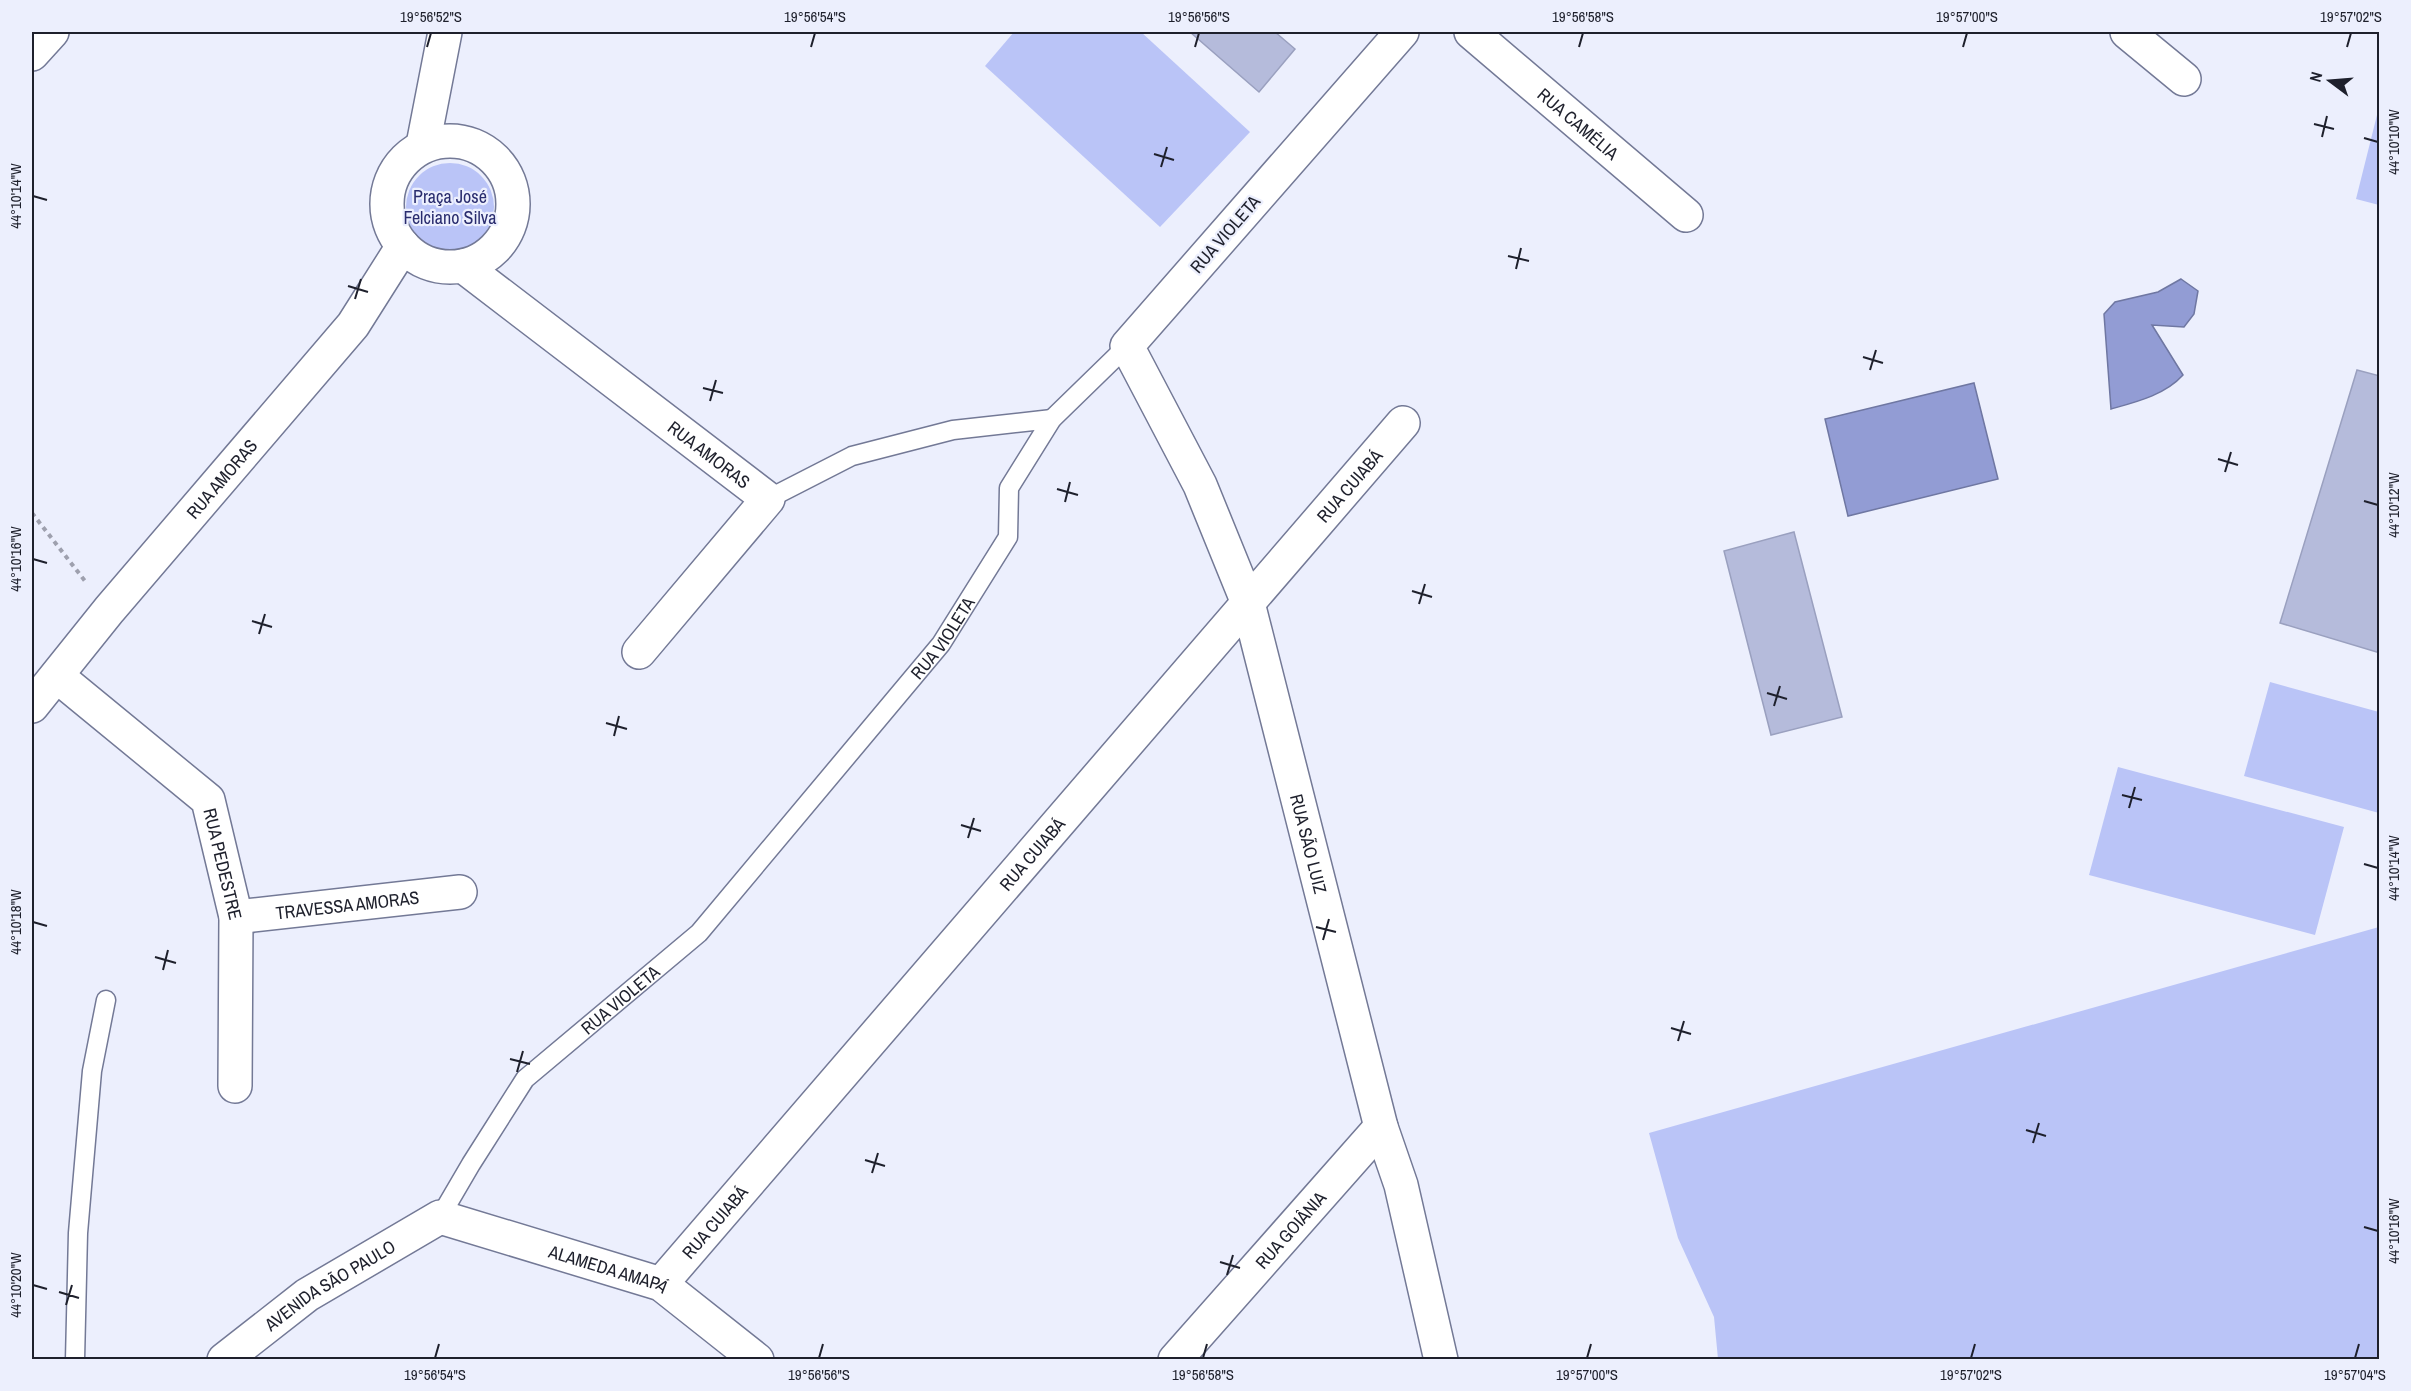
<svg xmlns="http://www.w3.org/2000/svg" width="2411" height="1391" font-family="'Archivo Narrow',sans-serif">
<rect width="100%" height="100%" fill="#eceffd"/>
<g fill="#bac4f7">
<path d="M 1014,32 L 1141,32 L 1250,132 L 1160,227 L 985,66 Z"/>
<path d="M 2379,107 L 2379,205 L 2356,199 Z"/>
<circle cx="450" cy="207" r="44"/>
<path d="M 2270,682 L 2379,712 L 2379,813 L 2244,776 Z"/>
<path d="M 2118,767 L 2344,827 L 2315,935 L 2089,875 Z"/>
<path d="M 2379,927 L 2379,1359 L 1718,1359 L 1714,1317 L 1678,1238 L 1649,1133 Z"/>
</g>
<g fill="#929cd4" stroke="#6f77a2" stroke-width="1.5">
<path d="M 2181,279 L 2198,291 L 2194,314 L 2184,327 L 2152,325 L 2183,375 C 2165,395 2136,402 2111,409 L 2104,314 L 2115,302 L 2158,292 Z"/>
<path d="M 1974,383 L 1998,479 L 1848,516 L 1825,419 Z"/>
</g>
<g fill="#b5bbdb" stroke="#9aa0bf" stroke-width="1.5">
<path d="M 1190,32 L 1275,32 L 1295,49 L 1259,92 Z"/>
<path d="M 2357,370 L 2380,376 L 2380,653 L 2280,623 Z"/>
<path d="M 1794,532 L 1842,717 L 1771,735 L 1724,551 Z"/>
</g>
<g fill="none" stroke-linecap="round" stroke-linejoin="round">
<g stroke="#737996" stroke-width="21">
<g id="lane">
<path d="M 768,499 L 852,456 L 953,430 L 1052,419"/>
<path id="s1" d="M 440,1217 L 471,1164 L 525,1079 L 699,933 L 941,644 L 1008,537 L 1009,488 L 1052,419 L 1127,346"/>
<path d="M 75,1360 L 78,1233 L 92,1071 L 106,1000"/>
</g>
</g>
<g stroke="#737996" stroke-width="36">
<g id="street">
<path id="s2" d="M 1471,32 L 1686,215"/>
<path d="M 2127,32 L 2184,79"/>
<path d="M 32,54 L 52,32"/>
<circle cx="450" cy="204" r="63"/>
<path d="M 423,145 L 445,32"/>
<path id="s3" d="M 463,266 L 768,499 L 639,652"/>
<path id="s4" d="M 57,676 L 208,800 L 236,917 L 235,1086"/>
<path id="s5" d="M 32,706 L 109,610 L 353,325 L 403,246"/>
<path id="s6" d="M 236,917 L 460,892"/>
<path id="s7" d="M 661,1284 L 1403,423"/>
<path id="s8" d="M 224,1360 L 307,1295 L 440,1217 L 661,1284 L 757,1360"/>
<path id="s9" d="M 1175,1360 L 1381,1127"/>
</g>
</g>
<g stroke="#737996" stroke-width="36">
<g id="secondary">
<path id="s10" d="M 1402,32 L 1127,346 L 1200,485 L 1248,603 L 1381,1127 L 1401,1185 L 1441,1360"/>
</g>
</g>
<path stroke="#9ea0ae" stroke-width="4" stroke-dasharray="4.5 4.5" stroke-linecap="butt" d="M 32,513 L 85,581"/>
<use href="#lane" stroke="#fff" stroke-width="18"/>
<use href="#street" stroke="#fff" stroke-width="33"/>
<use href="#secondary" stroke="#fff" stroke-width="33"/>
</g>
<path fill="none" stroke="#1e202c" stroke-width="2" d="M 427,47 L 431,33M 811,47 L 815,33M 1195,47 L 1199,33M 1579,47 L 1583,33M 1963,47 L 1967,33M 2347,47 L 2351,33M 2314,124 L 2334,129M 2322,137 L 2327,116M 2364,138 L 2378,142M 1154,154 L 1174,160M 1161,167 L 1167,147M 33,196 L 47,200M 1508,256 L 1529,261M 1516,269 L 1521,248M 348,286 L 368,292M 355,299 L 361,279M 1863,357 L 1883,363M 1870,370 L 1876,350M 703,388 L 723,393M 710,401 L 716,380M 2218,459 L 2238,465M 2225,472 L 2231,452M 1057,489 L 1078,495M 2364,501 L 2378,505M 1065,502 L 1070,482M 33,559 L 47,563M 1412,591 L 1432,597M 1419,604 L 1425,584M 252,621 L 272,627M 259,634 L 265,614M 1767,693 L 1787,699M 1774,706 L 1780,686M 606,723 L 627,729M 614,736 L 619,716M 2122,795 L 2142,800M 2129,808 L 2135,787M 961,825 L 981,831M 968,838 L 974,818M 2364,864 L 2378,868M 33,922 L 47,926M 1316,927 L 1336,932M 1323,940 L 1329,919M 155,957 L 176,963M 163,970 L 168,950M 1671,1028 L 1691,1034M 1678,1041 L 1684,1021M 510,1059 L 530,1064M 517,1072 L 523,1051M 2026,1130 L 2046,1136M 2033,1143 L 2039,1123M 865,1160 L 885,1166M 872,1173 L 878,1153M 2364,1227 L 2378,1231M 1220,1262 L 1240,1268M 1227,1275 L 1233,1255M 33,1285 L 47,1289M 59,1292 L 79,1298M 66,1305 L 72,1285M 435,1358 L 439,1344M 819,1358 L 823,1344M 1203,1358 L 1207,1344M 1587,1358 L 1591,1344M 1971,1358 L 1975,1344M 2355,1358 L 2359,1344"/>
<g text-anchor="middle" dominant-baseline="central" stroke-width="4.5" stroke-linejoin="round" paint-order="stroke">
<g font-size="18" fill="#1e202c" stroke="#eceffd">
<text stroke="none"><textPath href="#s2" startOffset="141">RUA CAMÉLIA</textPath></text>
<text transform="translate(1225 234) rotate(-49)">RUA VIOLETA</text>
<text stroke="none"><textPath href="#s3" startOffset="310">RUA AMORAS</textPath></text>
<text stroke="none"><textPath href="#s5" startOffset="296">RUA AMORAS</textPath></text>
<text stroke="none"><textPath href="#s7" startOffset="1054">RUA CUIABÁ</textPath></text>
<text stroke="none"><textPath href="#s1" startOffset="772">RUA VIOLETA</textPath></text>
<text stroke="none"><textPath href="#s10" startOffset="950">RUA SÃO LUIZ</textPath></text>
<text stroke="none"><textPath href="#s7" startOffset="568">RUA CUIABÁ</textPath></text>
<text stroke="none"><textPath href="#s4" startOffset="261">RUA PEDESTRE</textPath></text>
<text stroke="none"><textPath href="#s6" startOffset="112">TRAVESSA AMORAS</textPath></text>
<text stroke="none"><textPath href="#s1" startOffset="286">RUA VIOLETA</textPath></text>
<text stroke="none"><textPath href="#s7" startOffset="82">RUA CUIABÁ</textPath></text>
<text stroke="none"><textPath href="#s9" startOffset="174">RUA GOIÂNIA</textPath></text>
<text stroke="none"><textPath href="#s8" startOffset="436">ALAMEDA AMAPÁ</textPath></text>
<text stroke="none"><textPath href="#s8" startOffset="130">AVENIDA SÃO PAULO</textPath></text>
</g>
<g font-size="18" fill="#292c6e" stroke="#eceffd">
<text x="450" y="196">Praça José<tspan x="450" dy="21">Felciano Silva</tspan></text>
</g>
</g>
<rect width="2411" height="1391" fill="none" stroke="#eceffd" stroke-width="66"/>
<g transform="translate(2330 81) rotate(286)" stroke="#eceffd" stroke-width="4.5" paint-order="stroke">
<path d="M0-4.5L10 22L0 15L-10 22Z" fill="#1e202c"/>
<text y="-9" font-size="16" font-weight="bold" text-anchor="middle" fill="#1e202c">N</text>
</g>
<rect x="33" y="33" width="2345" height="1325" fill="none" stroke="#1e202c" stroke-width="2"/>
<g font-size="15" text-anchor="middle" fill="#1e202c">
<text x="431" y="22">19°56'52"S</text>
<text x="815" y="22">19°56'54"S</text>
<text x="1199" y="22">19°56'56"S</text>
<text x="1583" y="22">19°56'58"S</text>
<text x="1967" y="22">19°57'00"S</text>
<text x="2351" y="22">19°57'02"S</text>
<text transform="translate(2394 142) rotate(-90)" y="5">44°10'10"W</text>
<text transform="translate(16 196) rotate(-90)" y="5">44°10'14"W</text>
<text transform="translate(2394 505) rotate(-90)" y="5">44°10'12"W</text>
<text transform="translate(16 559) rotate(-90)" y="5">44°10'16"W</text>
<text transform="translate(2394 868) rotate(-90)" y="5">44°10'14"W</text>
<text transform="translate(16 922) rotate(-90)" y="5">44°10'18"W</text>
<text transform="translate(2394 1231) rotate(-90)" y="5">44°10'16"W</text>
<text transform="translate(16 1285) rotate(-90)" y="5">44°10'20"W</text>
<text x="435" y="1380">19°56'54"S</text>
<text x="819" y="1380">19°56'56"S</text>
<text x="1203" y="1380">19°56'58"S</text>
<text x="1587" y="1380">19°57'00"S</text>
<text x="1971" y="1380">19°57'02"S</text>
<text x="2355" y="1380">19°57'04"S</text>
</g>
</svg>
